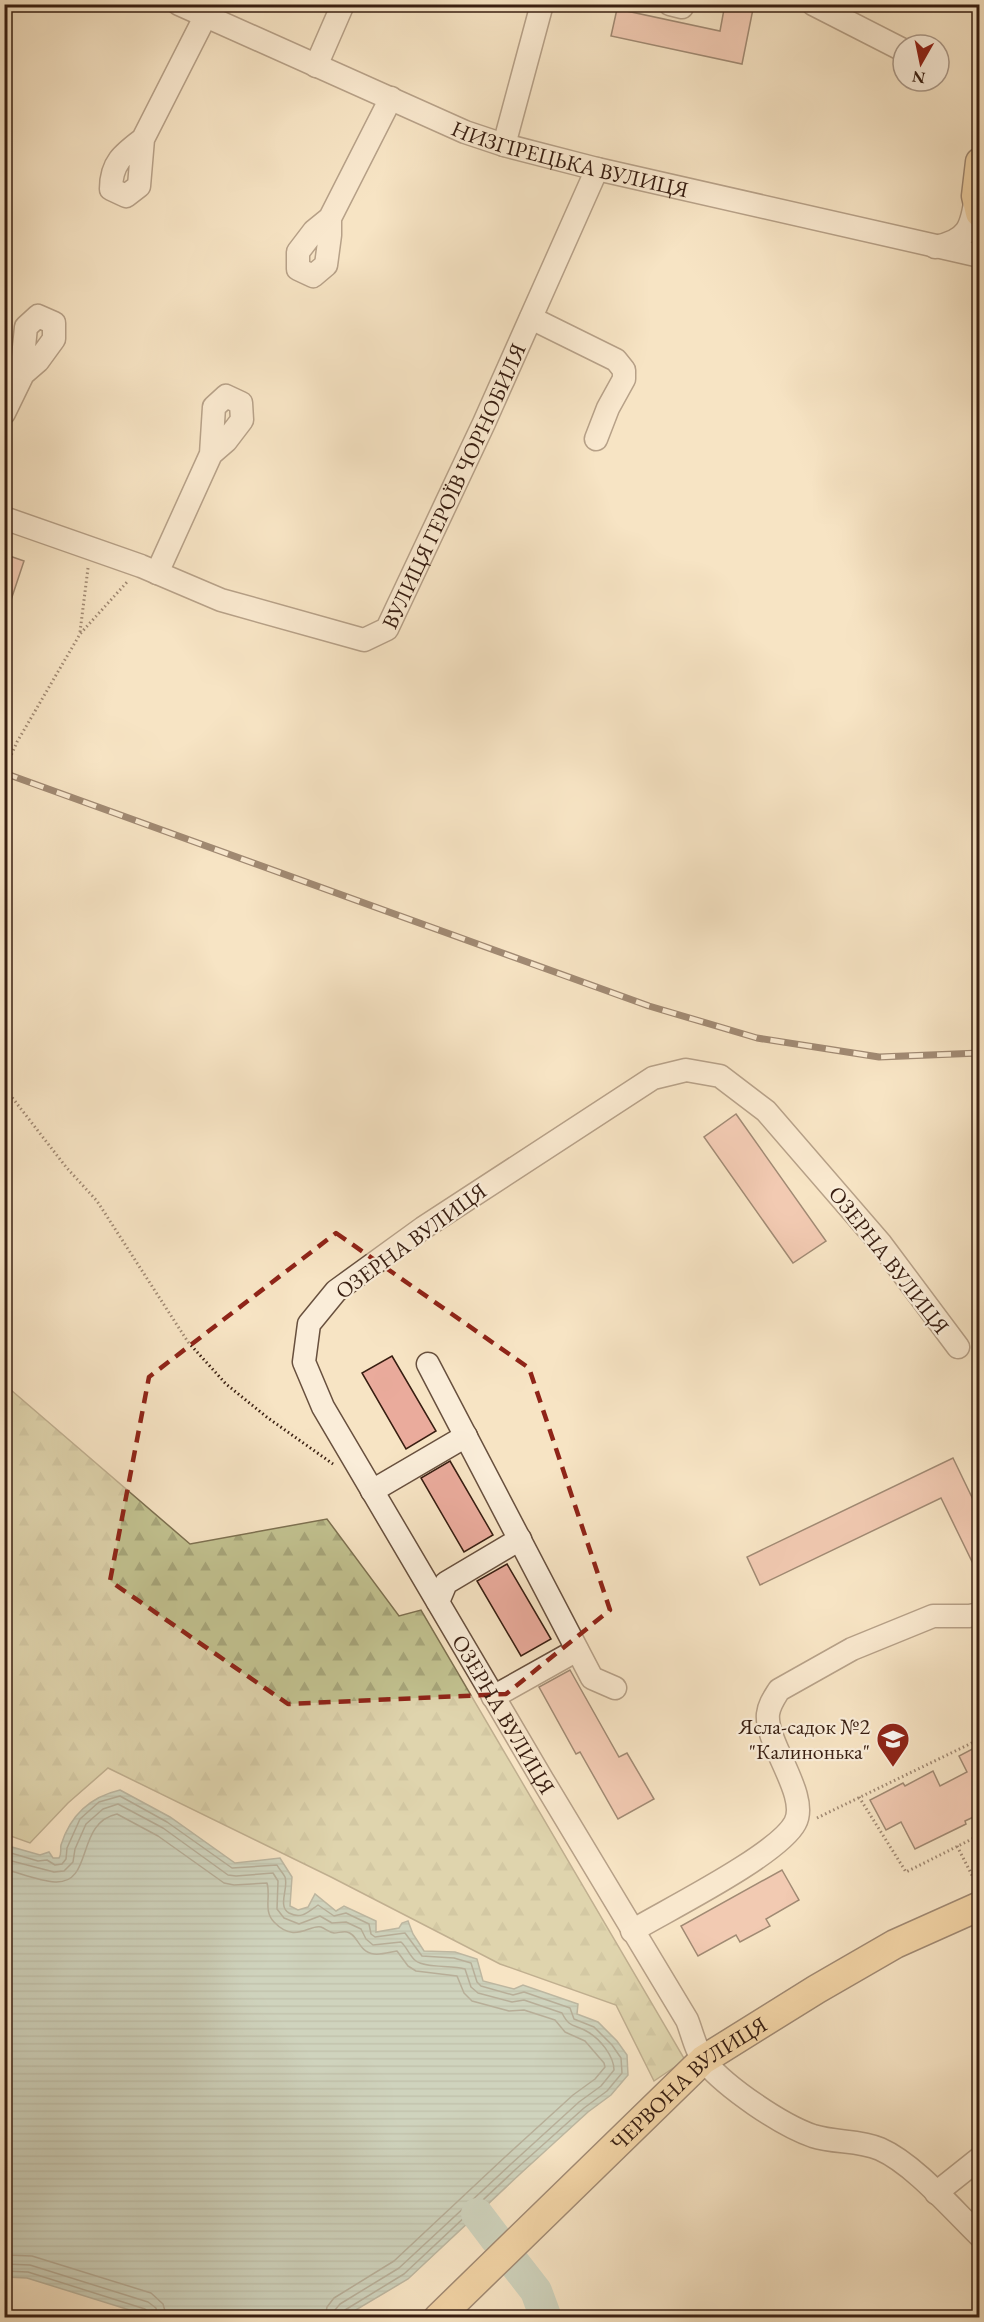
<svg xmlns="http://www.w3.org/2000/svg" width="984" height="2322" font-family="'EB Garamond',serif">
<defs>
<pattern id="forest-firs" width="22" height="20" patternUnits="userSpaceOnUse" patternTransform="scale(1.5)"><rect width="22" height="20" fill="#c2c290"/><path d="M5 1l3.5 6h-7zM16 11l3.5 6h-7z" fill="#a7a67b"/></pattern>
<pattern id="water-rules" width="6" height="5" patternUnits="userSpaceOnUse" patternTransform="scale(1.5)"><rect width="6" height="5" fill="#9dbfb4"/><path d="M0 2.5h6" fill="none" stroke="#819b91"/></pattern>
</defs>
<rect width="100%" height="100%" fill="#f7e4c4"/>
<filter id="stains"><feTurbulence type="fractalNoise" baseFrequency=".00333" numOctaves="4"/><feColorMatrix values="0 0 0 0 .2 0 0 0 0 .09 0 0 0 0 .02 0 0 0 .5 -.17"/></filter>
<radialGradient id="worn" r=".72"><stop offset=".6" stop-color="#630" stop-opacity="0"/><stop offset="1" stop-color="#630" stop-opacity=".3"/></radialGradient>
<path fill="url(#forest-firs)" stroke="#7d7050" stroke-width="1.5" d="M 4,1384 L 190,1544 L 327,1519 L 399,1616 L 421,1610 L 685,2060 L 654,2081 L 616,2005 L 500,1964 L 331,1877 L 108,1768 L 68,1803 L 30,1843 L 5,1834 Z"/>
<path fill="url(#water-rules)" stroke="#757f73" stroke-width="1.5" d="M 120,1790 L 170,1817 L 235,1863 L 280,1858 L 292,1877 L 290,1906 L 298,1910 L 308,1907 L 315,1894 L 336,1911 L 344,1906 L 376,1921 L 376,1932 L 399,1928 L 402,1923 L 408,1921 L 413,1934 L 424,1951 L 455,1952 L 477,1959 L 483,1981 L 514,1989 L 523,1985 L 578,2004 L 577,2014 L 598,2022 L 617,2041 L 627,2055 L 628,2075 L 611,2095 L 588,2112 L 520,2174 L 408,2279 L 344,2317 L 152,2317 L 27,2278 L 5,2277 L 5,1845 L 40,1855 L 49,1852 L 53,1858 L 59,1858 C 62,1853 60,1850 61,1845 C 70,1816 90,1797 120,1790 Z"/>
<g fill="none" stroke-linecap="round" stroke-linejoin="round">
<g stroke="#6a6e62" stroke-width="1.5">
<path d="M 4,1851 L 38,1861 L 47,1860 L 55,1865 L 62,1864 L 66,1859 L 67,1848 L 80,1819 L 99,1802 L 120,1796 L 167,1822 L 232,1868 L 277,1865 C 279,1869 283,1873 285,1877 C 289,1888 277,1906 289,1913 C 302,1920 309,1911 318,1905 L 334,1916 L 346,1913 L 369,1924 L 371,1934 L 375,1937 L 405,1933 L 422,1956 L 454,1958 L 471,1963 L 477,1982 L 481,1986 L 513,1995 L 524,1992 L 570,2008 L 574,2019 L 594,2027 L 612,2045 L 621,2058 L 622,2073 L 607,2091 L 584,2108 L 516,2169 L 404,2274 L 345,2310 L 342,2318"/>
<path d="M 4,1859 L 54,1872 L 64,1871 L 73,1862 L 75,1849 L 86,1824 L 103,1809 L 118,1804 L 163,1828 L 228,1875 L 236,1876 L 273,1873 L 278,1881 L 277,1909 L 284,1918 L 299,1924 L 320,1916 L 332,1923 L 346,1922 L 361,1929 L 366,1939 L 373,1945 L 401,1942 C 407,1947 410,1957 416,1961 C 425,1968 452,1965 465,1969 L 471,1987 L 478,1993 L 512,2002 L 524,2000 L 562,2013 C 570,2029 575,2024 588,2032 C 600,2039 614,2056 614,2070 L 601,2086 L 579,2102 L 511,2164 L 399,2268 L 340,2304 L 335,2310 L 334,2318"/>
<path d="M 4,1869 C 20,1873 39,1881 55,1882 C 94,1884 75,1823 117,1814 L 158,1836 L 224,1883 L 234,1885 L 267,1883 C 271,1896 263,1911 274,1922 C 295,1944 309,1924 321,1927 C 326,1929 328,1932 334,1933 C 338,1933 343,1931 347,1932 C 358,1934 358,1952 374,1954 C 382,1955 390,1952 397,1951 L 408,1966 L 416,1971 L 457,1976 L 464,1993 L 472,2001 L 509,2011 L 524,2010 L 555,2020 L 565,2032 L 585,2041 L 604,2063 L 605,2067 L 595,2079 L 573,2095 L 505,2157 L 394,2261 L 334,2298 L 327,2307 L 325,2318"/>
<path d="M 4,2255 L 32,2256 L 151,2293 L 163,2304 L 167,2318"/>
<path d="M 4,2264 L 30,2265 L 148,2302 L 156,2308 L 157,2318"/>
<path d="M 4,2271 L 28,2272 L 145,2309 L 149,2312 L 150,2318"/>
</g>
<g stroke="#9dbfb4" stroke-width="32">
<path d="M 477,2214 L 496,2239"/>
<path d="M 515,2264 L 536,2291 L 546,2318"/>
</g>
</g>
<g fill="#eaab9c" stroke="#381e11" stroke-width="1.5">
<path d="M 725,4 L 754,4 L 742,64 L 611,36 L 617,9 L 720,31 Z"/>
<path d="M 4,554 L 24,561 L 7,612 L 4,612 Z"/>
<path d="M 736,1114 L 826,1241 L 793,1263 L 704,1137 Z"/>
<path d="M 392,1356 L 436,1431 L 406,1449 L 362,1373 Z"/>
<path d="M 953,1458 L 980,1514 L 980,1578 L 941,1498 L 760,1585 L 747,1557 Z"/>
<path d="M 450,1461 L 493,1535 L 464,1552 L 421,1478 Z"/>
<path d="M 507,1564 L 551,1639 L 521,1656 L 477,1581 Z"/>
<path d="M 570,1670 L 619,1757 L 627,1753 L 654,1799 L 618,1819 L 580,1752 L 576,1754 L 539,1687 Z"/>
<path d="M 980,1745 L 980,1814 L 965,1821 L 966,1824 L 915,1849 L 901,1822 L 886,1830 L 870,1800 L 903,1783 L 905,1786 L 933,1771 L 940,1786 L 967,1772 L 959,1756 Z"/>
<path d="M 782,1870 L 799,1900 L 766,1919 L 770,1926 L 740,1942 L 736,1935 L 698,1956 L 681,1926 Z"/>
</g>
<g fill="none" stroke-linecap="round" stroke-linejoin="round">
<g stroke="#68503e" stroke-width="25">
<g id="minor">
<path id="s1" d="M 179,4 L 465,132 L 504,145 L 597,169 L 980,256"/>
<path d="M 670,4 L 682,7 L 683,4"/>
<path d="M 813,4 L 903,50"/>
<path d="M 316,66 L 343,4"/>
<path d="M 143,139 L 139,186 L 126,196 L 111,189 C 111,163 123,154 143,139 L 205,17"/>
<path d="M 504,145 L 542,4"/>
<path d="M 330,218 L 330,235 L 326,265 L 313,276 L 298,269 L 298,252 L 314,231 L 330,218 L 391,98"/>
<path d="M 935,247 C 968,241 972,227 976,196"/>
<path d="M 531,318 L 616,360 L 624,370 L 624,379 L 608,408 L 596,439"/>
<path d="M 4,413 L 23,374 L 38,361 L 54,339 L 54,323 L 38,316 L 26,327 L 23,357 L 23,374"/>
<path id="s2" d="M 4,518 L 141,566 L 221,600 L 364,640 L 387,629 L 484,423 L 597,169"/>
<path d="M 157,573 L 211,454 L 226,441 L 242,420 L 241,403 L 226,396 L 214,407 L 211,454"/>
<path id="s3" d="M 958,1347 L 881,1244 L 766,1111 L 720,1076 L 686,1070 L 653,1078 L 423,1228 L 336,1291 L 309,1324 L 304,1362 L 323,1407 L 542,1779 L 687,2020 C 692,2032 696,2052 705,2062 C 727,2088 781,2125 813,2136 C 835,2143 859,2140 880,2149 C 914,2164 952,2209 980,2236"/>
<path d="M 428,1364 L 592,1678 L 615,1688"/>
<path d="M 372,1491 L 466,1436"/>
<path d="M 438,1602 L 446,1583 L 520,1539"/>
<path d="M 493,1697 L 577,1650"/>
<path d="M 632,1931 C 667,1910 778,1855 795,1823 C 810,1796 765,1743 768,1714 C 769,1705 774,1698 779,1690 L 852,1649 L 933,1616 L 969,1616 L 980,1614"/>
<path d="M 936,2193 L 980,2158"/>
</g>
</g>
<g stroke="#381e11" stroke-width="31">
<g id="major">
<path d="M 980,162 L 976,196 L 980,213"/>
<path id="s4" d="M 438,2318 L 703,2060 L 817,1989 L 895,1944 L 980,1906"/>
</g>
</g>
<g stroke="#381e11" stroke-width="3" stroke-dasharray="1.5 3" stroke-linecap="butt">
<path d="M 80,632 L 88,568"/>
<path d="M 4,771 L 17,742 L 80,634 L 128,581"/>
<path d="M 4,1087 L 66,1167 L 97,1201 L 188,1342 L 226,1384 L 268,1418 L 333,1464"/>
<path d="M 859,1797 L 906,1872 L 980,1835"/>
<path d="M 817,1818 L 980,1739"/>
<path d="M 957,1846 L 977,1885"/>
</g>
<use href="#minor" stroke="#faedd9" stroke-width="22"/>
<use href="#major" stroke="#ecc282" stroke-width="28"/>
<g stroke="#381e11" stroke-width="7">
<path id="rail" d="M 4,773 L 649,1006 L 757,1038 L 879,1057 L 980,1053"/>
</g>
<use href="#rail" stroke="#faedd9" stroke-width="4.5" stroke-dasharray="14" stroke-linecap="butt"/>
</g>
<path d="M0 0H984V2322H0ZM 336,1233 L 529,1368 L 610,1610 L 506,1694 L 288,1704 L 110,1581 L 149,1377 Z" fill="#f7e4c4" fill-opacity=".55" fill-rule="evenodd"/>
<path fill="none" stroke="#8f2418" stroke-width="4.5" stroke-dasharray="12 8" stroke-linejoin="round" d="M 336,1233 L 529,1368 L 610,1610 L 506,1694 L 288,1704 L 110,1581 L 149,1377 Z"/>
<defs>
<g id="school-pin" transform="scale(1.725)"><path d="M0 17L-7.5 6A9.5 9.5 0 1 1 7.5 6Z" fill="#8f2418" stroke="#faedd9"/><path d="M0-5L7-2L0 1L-7-2ZM-4 1L0 2.5L4 1V4Q0 6-4 4Z" fill="#fff"/></g>
</defs>
<g fill-rule="evenodd">
<use href="#school-pin" x="893" y="1739"/>
</g>
<g text-anchor="middle" dominant-baseline="central" stroke-width="4.5" stroke-linejoin="round" paint-order="stroke">
<g font-size="22" fill="#381e11" stroke="#faedd9">
<text stroke="none"><textPath href="#s1" startOffset="422">НИЗГІРЕЦЬКА ВУЛИЦЯ</textPath></text>
<text stroke="none"><textPath href="#s2" startOffset="564">ВУЛИЦЯ ГЕРОЇВ ЧОРНОБИЛЯ</textPath></text>
<text transform="translate(411 1241) rotate(-36)">ОЗЕРНА ВУЛИЦЯ</text>
<text transform="translate(889 1260) rotate(52)">ОЗЕРНА ВУЛИЦЯ</text>
<text stroke="none"><textPath href="#s3" startOffset="1299">ОЗЕРНА ВУЛИЦЯ</textPath></text>
<text stroke="none"><textPath href="#s4" startOffset="344">ЧЕРВОНА ВУЛИЦЯ</textPath></text>
</g>
<g font-size="22" fill="#381e11" stroke="#faedd9" text-anchor="end">
<text x="870" y="1726">Ясла-садок №2<tspan x="870" dy="25">"Калинонька"</tspan></text>
</g>
</g>
<rect width="984" height="2322" fill="none" stroke="#f7e4c4" stroke-width="24"/>
<rect x="6" y="6" width="972" height="2310" fill="none" stroke="#381e11" stroke-width="3"/>
<rect x="12" y="12" width="960" height="2298" fill="none" stroke="#381e11" stroke-width="1.5"/>
<g transform="translate(921 63) rotate(189)"><circle r="28" fill="#faedd9" stroke="#ac9a89" stroke-width="1.5"/>
<path d="M0-4.5L10 22L0 15L-10 22Z" fill="#8f2418"/>
<text y="-9" font-size="16" font-weight="bold" text-anchor="middle" fill="#381e11">N</text>
</g>
<rect width="100%" height="100%" filter="url(#stains)"/>
<rect width="100%" height="100%" fill="url(#worn)"/>
</svg>
